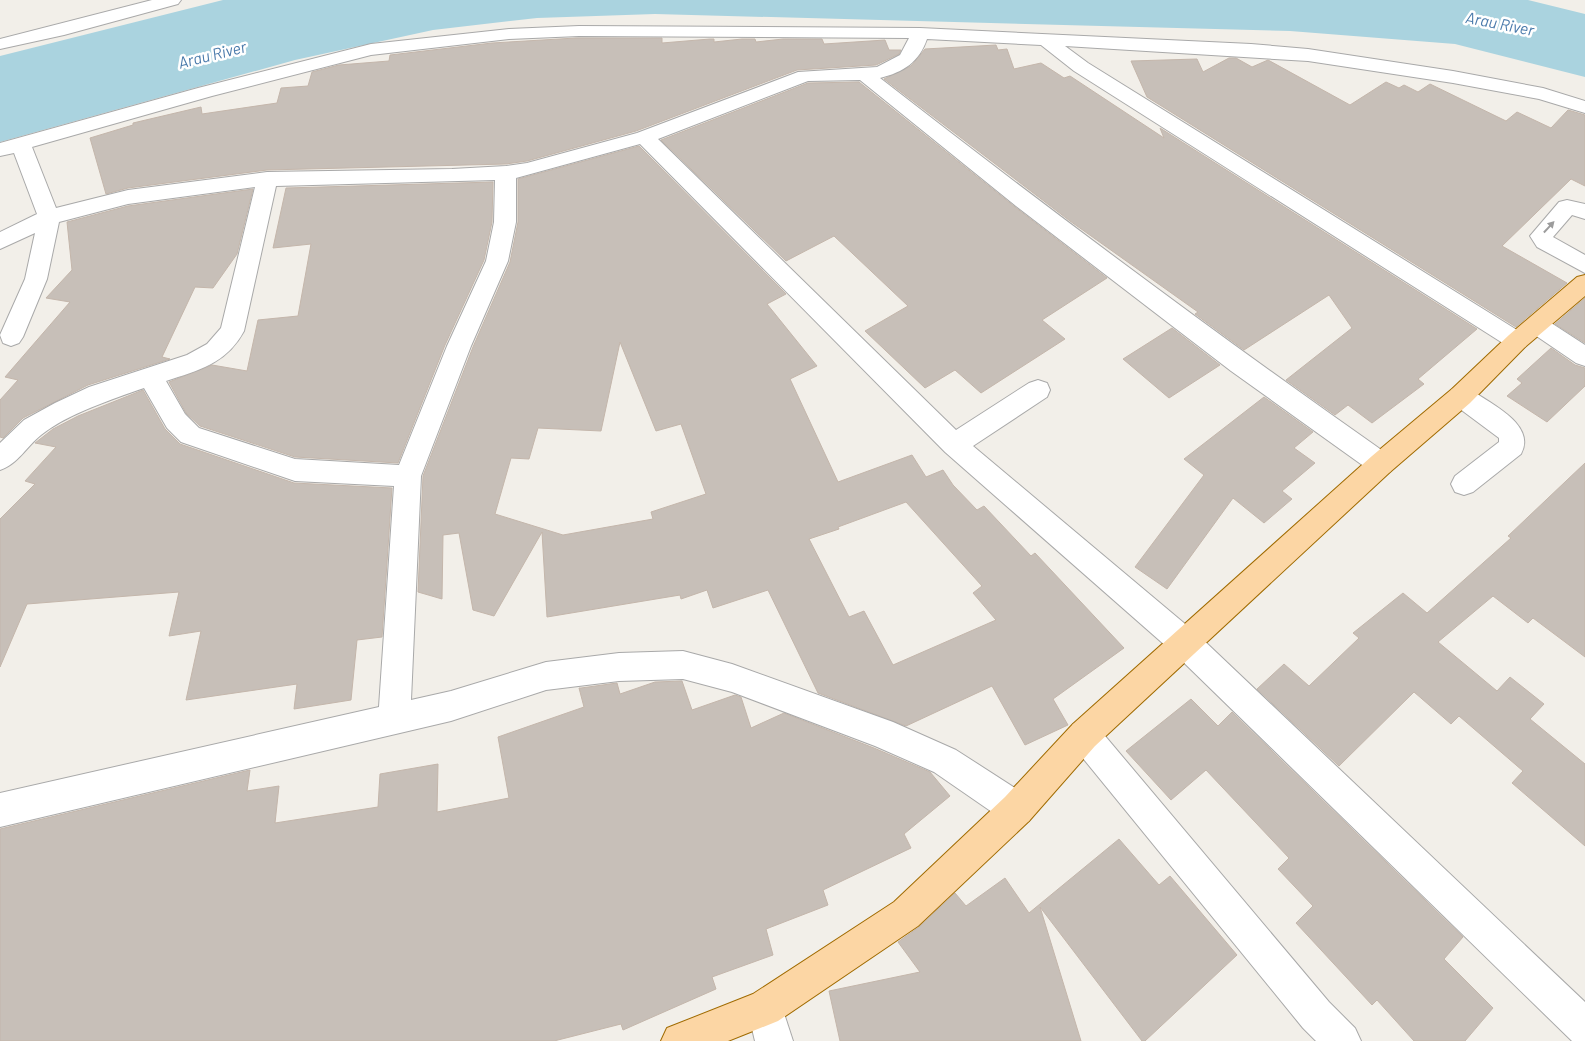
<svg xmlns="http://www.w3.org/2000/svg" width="1585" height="1041" font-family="Barlow,sans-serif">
<rect width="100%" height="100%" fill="#f2efe9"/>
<path fill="#aad3df" d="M 223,0 L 1528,0 L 1585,14 L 1585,77 L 1455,44 L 1290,31 L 655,14 L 537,18 L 433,30 L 295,60 L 0,142 L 0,56 Z"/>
<g fill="#c7bfb8" stroke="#c4b6ab" fill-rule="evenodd">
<path d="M 576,38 L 662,38 L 662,43 L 710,39 L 714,39 L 714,42 L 742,39 L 755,39 L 756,42 L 783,39 L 822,39 L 824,44 L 885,40 L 889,50 L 901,50 L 899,54 L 876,65 L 797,70 L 636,131 L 527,161 L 506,164 L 267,170 L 128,188 L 106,194 L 90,138 L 133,125 L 133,123 L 201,107 L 202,114 L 277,103 L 281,88 L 308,86 L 312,72 L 339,65 L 389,61 L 390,55 L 492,43 Z"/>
<path d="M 996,45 L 998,50 L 1007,49 L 1014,69 L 1041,63 L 1064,78 L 1070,76 L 1164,138 L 1160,128 L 1477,329 L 1418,379 L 1424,384 L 1372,423 L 1348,405 L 1335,415 L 1286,380 L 1352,328 L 1329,295 L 1244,350 L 1195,314 L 1198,312 L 1070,221 L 884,79 L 911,66 L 925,49 Z"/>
<path d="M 1229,58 L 1236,58 L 1252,67 L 1268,60 L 1350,105 L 1386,82 L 1399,88 L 1404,85 L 1418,92 L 1430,84 L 1506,121 L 1517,112 L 1551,128 L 1568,110 L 1585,115 L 1585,186 L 1571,179 L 1502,246 L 1567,283 L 1516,327 L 1147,97 L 1131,61 L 1197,59 L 1203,72 Z"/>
<path d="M 859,82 L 1015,207 L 1107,278 L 1042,320 L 1065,339 L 981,393 L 955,370 L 925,388 L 865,331 L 908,306 L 834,236 L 786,261 L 661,140 L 808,83 Z"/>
<path d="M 639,146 L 786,294 L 767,304 L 817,366 L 790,379 L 838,482 L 912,455 L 926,477 L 943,470 L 953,485 L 977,510 L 984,506 L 1031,556 L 1035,553 L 1124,648 L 1053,699 L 1068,725 L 1025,745 L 992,686 L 906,726 L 818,693 L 768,590 L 713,608 L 707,590 L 681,599 L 680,595 L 547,617 L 542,532 L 494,616 L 473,610 L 459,533 L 443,535 L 442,599 L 418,592 L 423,476 L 473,347 L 510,262 L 518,222 L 518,179 ZM 620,342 L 656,431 L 681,424 L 706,494 L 651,512 L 653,519 L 563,535 L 495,514 L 511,458 L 529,459 L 538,428 L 601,431 ZM 906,502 L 982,586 L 973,593 L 996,620 L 893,665 L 864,611 L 849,617 L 809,539 L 839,529 L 838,527 Z"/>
<path d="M 493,182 L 492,222 L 484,260 L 445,345 L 398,463 L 295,457 L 200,426 L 186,413 L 169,382 L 212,365 L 247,371 L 258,320 L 298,316 L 311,244 L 273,248 L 286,188 Z"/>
<path d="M 253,189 L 237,254 L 213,288 L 195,287 L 162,357 L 170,359 L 88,385 L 23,418 L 3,438 L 0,437 L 0,400 L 18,380 L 5,377 L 70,302 L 46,298 L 72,270 L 67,222 L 128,206 Z"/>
<path d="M 1585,298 L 1585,343 L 1555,324 Z"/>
<path d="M 1172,328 L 1220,365 L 1169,398 L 1123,359 Z"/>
<path d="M 1551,348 L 1575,365 L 1585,368 L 1585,386 L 1547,422 L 1507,396 L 1522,383 L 1517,379 Z"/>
<path d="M 143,390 L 165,429 L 180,444 L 294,483 L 392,488 L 382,637 L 357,640 L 351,700 L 294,709 L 297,684 L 186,700 L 201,631 L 169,636 L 179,592 L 27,604 L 0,667 L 0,519 L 35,484 L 25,481 L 56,447 L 35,443 L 53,429 L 78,416 Z"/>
<path d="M 1264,397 L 1313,432 L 1294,448 L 1315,463 L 1282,491 L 1292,499 L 1264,523 L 1233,498 L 1167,589 L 1135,567 L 1204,475 L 1184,459 Z"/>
<path d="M 1585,463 L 1585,657 L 1533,618 L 1528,623 L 1493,596 L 1438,642 L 1497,691 L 1510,677 L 1544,704 L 1530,719 L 1585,764 L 1585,846 L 1512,783 L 1523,771 L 1459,716 L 1451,724 L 1414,692 L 1339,766 L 1257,689 L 1284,664 L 1309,686 L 1359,638 L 1353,633 L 1403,593 L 1427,613 L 1511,538 L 1508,536 Z"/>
<path d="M 682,681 L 692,710 L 735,695 L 741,697 L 751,728 L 784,713 L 874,748 L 930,772 L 950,796 L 904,834 L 911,848 L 823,890 L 828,905 L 766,929 L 773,955 L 712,977 L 716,989 L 623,1030 L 621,1024 L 554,1041 L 0,1041 L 0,829 L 250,770 L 247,791 L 279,786 L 275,823 L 378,807 L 380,774 L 438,764 L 437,812 L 509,798 L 498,737 L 584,707 L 579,688 L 581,688 L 617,683 L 620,694 L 655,682 Z"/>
<path d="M 1191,699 L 1218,726 L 1232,712 L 1463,937 L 1444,959 L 1493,1008 L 1465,1041 L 1414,1041 L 1377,1000 L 1372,1005 L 1296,923 L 1313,906 L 1278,869 L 1289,858 L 1206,770 L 1171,800 L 1126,751 Z"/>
<path d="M 1119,839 L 1159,885 L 1170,876 L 1237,955 L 1145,1041 L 1142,1041 L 1040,907 L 1081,1041 L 840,1041 L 829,991 L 920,972 L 898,942 L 919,927 L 955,893 L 966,906 L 1005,878 L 1029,913 Z"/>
</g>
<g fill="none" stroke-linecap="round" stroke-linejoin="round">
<g stroke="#a9a9a9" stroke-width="2">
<g id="minor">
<path d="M 152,0 L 181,0 L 178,4 L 64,35 L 0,49 L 0,39 Z"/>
<path d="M 579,26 L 920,28 L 1251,44 L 1308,49 L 1453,71 L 1543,88 L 1585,101 L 1585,113 L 1539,99 L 1453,83 L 1308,61 L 1065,46 L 1088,63 L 1525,335 L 1529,341 L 1525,347 L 1517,350 L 1509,347 L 1074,71 L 1041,45 L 927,39 C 919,62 904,72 880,78 C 1047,208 1217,335 1390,456 L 1394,464 L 1390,472 L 1381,475 L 1372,472 L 1231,371 L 1016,206 L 860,80 L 808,81 L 658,139 L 956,430 L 1029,383 L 1038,380 L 1047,383 L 1050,390 L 1047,397 L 973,446 L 1197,634 L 1585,1002 L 1585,1041 L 1572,1041 L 1175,654 L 945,452 L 640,144 L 516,178 L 516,222 L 508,261 L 471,346 L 421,476 L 411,700 L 451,691 L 546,662 L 619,653 L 683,651 L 732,664 L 893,722 L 956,750 L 1029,797 L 1034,809 L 1029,821 L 1017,826 L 1005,821 L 934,772 L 875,746 L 732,692 L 683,679 L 619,681 L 546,690 L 451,721 L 0,827 L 0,793 L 379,707 L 394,486 L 295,481 L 181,442 L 167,428 L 144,388 C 113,399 67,414 41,435 C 27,446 18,464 0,470 L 0,443 L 24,420 L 55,403 L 89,387 L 187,355 L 207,344 L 221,328 L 255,187 L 128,204 L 59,222 L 47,279 L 23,337 L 19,343 L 11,346 L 3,343 L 0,335 L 25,279 L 35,233 L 0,249 L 0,232 L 37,214 L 14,153 L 0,156 L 0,143 L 198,88 L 371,44 L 509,29 ZM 579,36 L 909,38 L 900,55 L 877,67 L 798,72 L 637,133 L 527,163 L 506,166 L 452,169 L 267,172 L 128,190 L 56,208 L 32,147 L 212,96 L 371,55 L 509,39 ZM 495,180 L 494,222 L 486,261 L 447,346 L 399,465 L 295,459 L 199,428 L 185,414 L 166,381 C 199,370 226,364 244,331 L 276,186 Z"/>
<path d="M 1567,200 L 1585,204 L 1585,219 L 1572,215 L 1553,237 L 1585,255 L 1585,273 L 1537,247 L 1530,236 L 1559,202 Z"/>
<path d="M 1537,316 L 1545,319 L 1585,345 L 1585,366 L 1576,363 L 1529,331 L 1525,325 L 1529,319 Z"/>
<path d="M 1461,386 L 1470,389 C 1490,404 1537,424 1521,454 L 1473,492 L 1464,495 L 1455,492 L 1451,484 L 1455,476 L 1499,442 L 1499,438 L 1452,403 L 1448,396 L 1452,389 Z"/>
<path d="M 1084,720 L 1095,724 L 1329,1002 L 1355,1028 L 1361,1041 L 1316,1041 L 1303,1028 L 1073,746 L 1068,735 L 1073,724 Z"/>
<path d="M 765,990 L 778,995 L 793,1041 L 755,1041 L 747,1008 L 752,995 Z"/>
</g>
</g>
<g stroke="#a06b00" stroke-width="2">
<path id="major" d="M 1585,275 L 1585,296 L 1525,347 L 1470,403 L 1390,472 L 1095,746 L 1029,821 L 918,926 L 778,1021 L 728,1041 L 661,1041 L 667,1028 L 753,994 L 894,902 L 1005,797 L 1073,724 L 1372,456 L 1452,389 L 1509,335 L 1577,277 Z"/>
</g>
<use href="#minor" fill="#fff" fill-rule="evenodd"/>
<use href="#major" fill="#fcd6a4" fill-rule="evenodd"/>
</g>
<defs><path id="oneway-solid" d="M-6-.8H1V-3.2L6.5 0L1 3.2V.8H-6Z" transform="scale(1.25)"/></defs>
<use fill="#9c9c9c" href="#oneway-solid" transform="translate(1549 227) rotate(-47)"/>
<g text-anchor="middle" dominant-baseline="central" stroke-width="5" stroke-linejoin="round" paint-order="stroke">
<g font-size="16" font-style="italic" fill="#4a7aab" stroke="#fff">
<text transform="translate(1500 23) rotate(11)">Arau River</text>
<text transform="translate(212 54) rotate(-14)">Arau River</text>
</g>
</g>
</svg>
